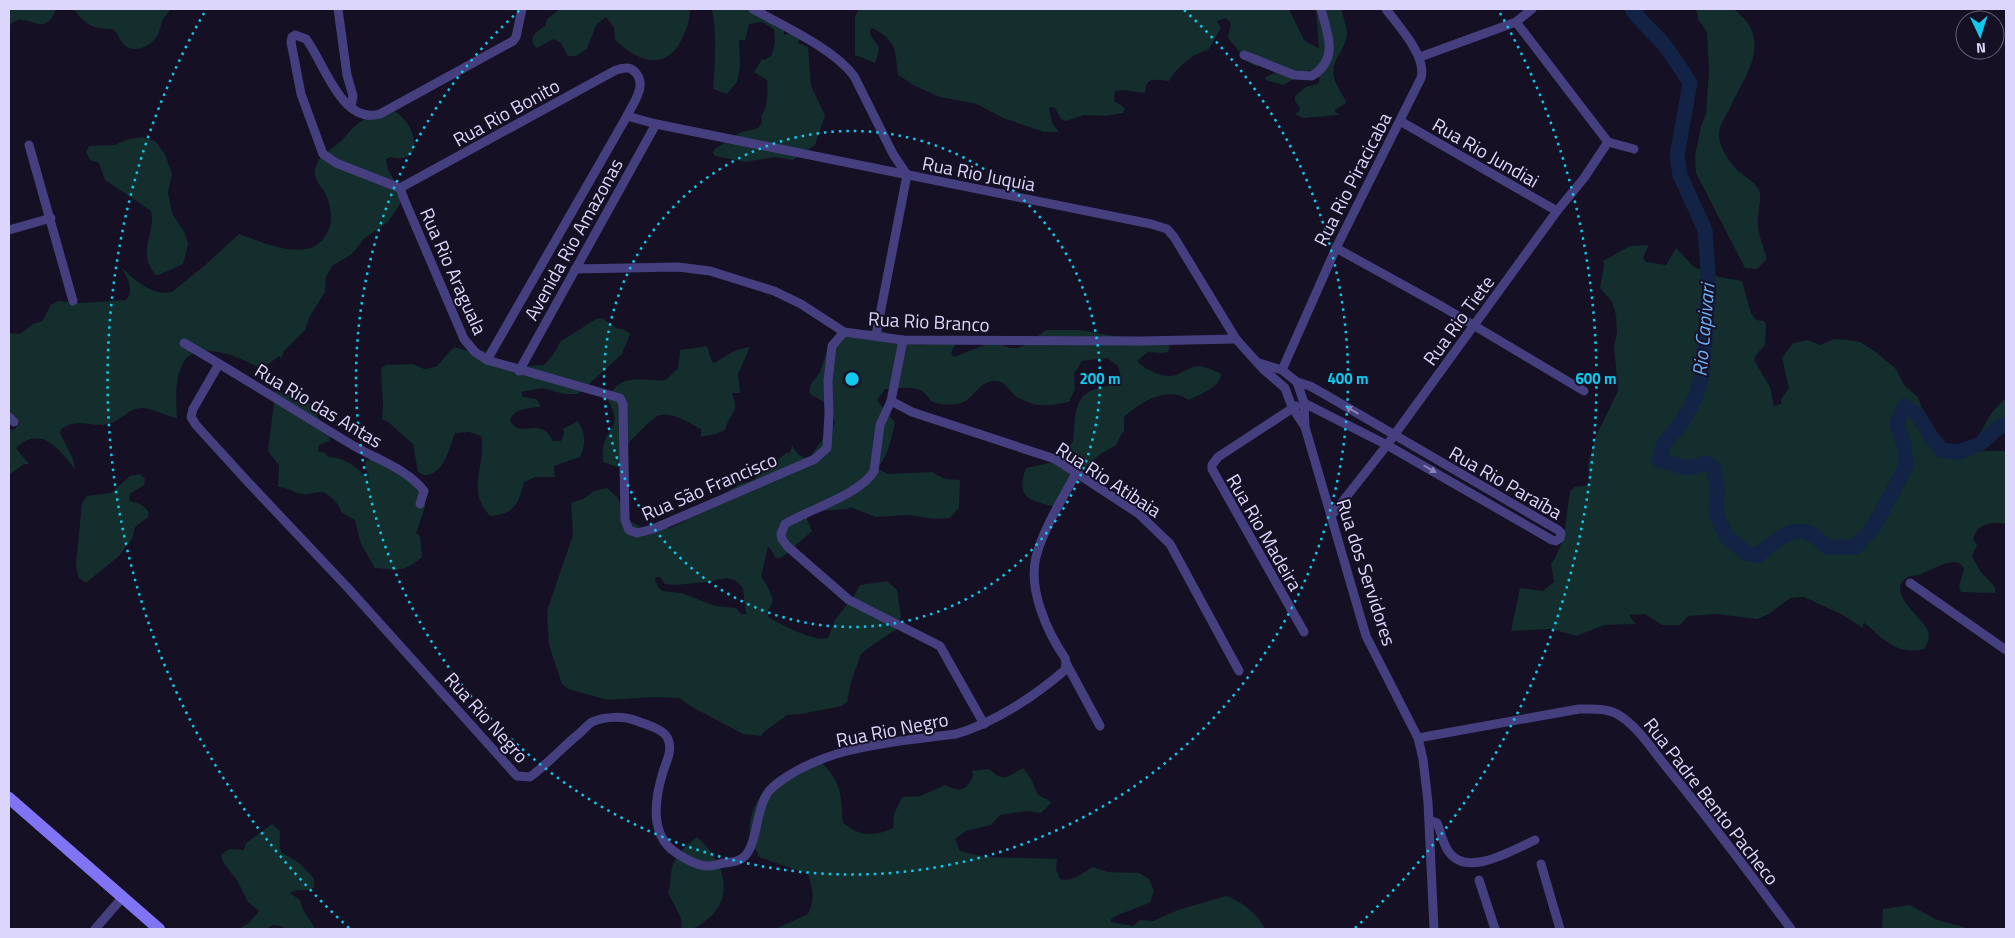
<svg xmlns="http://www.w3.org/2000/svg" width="2015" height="938" font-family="'Titillium Web',sans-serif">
<rect width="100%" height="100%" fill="#151024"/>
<g fill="#142d2d" fill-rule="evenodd">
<path d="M 9,9 L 56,9 C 43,43 26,6 9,26 Z"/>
<path d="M 73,9 L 171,9 C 168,13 164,17 162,21 C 160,26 160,32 157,36 C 152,45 136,53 127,47 C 120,43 119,34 113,29 C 91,29 87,25 73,9 Z"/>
<path d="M 560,9 L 690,9 C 690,21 687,28 682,39 C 665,73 638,61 615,40 L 614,27 L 606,17 L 596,25 L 587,49 L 576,56 L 568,56 L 561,43 L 553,39 L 537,48 C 526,39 537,31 545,26 L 547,19 Z"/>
<path d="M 712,9 L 754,9 L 784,26 L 784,35 L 800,30 L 802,34 L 798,43 L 808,47 L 811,86 L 825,115 L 815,145 L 793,160 L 775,157 L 745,162 L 715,156 L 713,153 L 715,149 L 739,133 L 758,128 L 762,123 L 761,116 C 768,107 768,91 767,80 L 754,72 L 762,59 L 765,60 L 772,55 L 775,42 L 774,29 L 762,22 L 749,24 L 745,40 L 739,40 L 740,67 L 737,82 L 727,94 L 713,89 C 715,62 717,36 712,9 Z"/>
<path d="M 859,9 L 1289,9 L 1304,40 L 1319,49 L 1316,9 L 1341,9 C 1343,16 1346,24 1347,32 C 1347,39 1344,45 1341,51 C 1327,73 1334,80 1346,101 L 1345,104 L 1336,109 L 1335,112 L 1340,115 L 1303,118 L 1295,114 L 1299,111 L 1300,108 L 1295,101 L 1295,96 L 1306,87 L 1318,84 L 1320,79 L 1309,70 L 1283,85 L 1266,80 L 1265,77 L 1275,73 L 1276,71 L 1264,65 L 1255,66 L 1247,61 L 1228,38 L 1231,23 L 1226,18 L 1217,21 L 1221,28 L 1209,49 L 1195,55 L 1184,63 L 1175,72 L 1169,81 C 1164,81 1150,77 1147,84 C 1145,86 1146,90 1145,93 L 1123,90 L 1115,91 L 1114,101 L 1125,108 L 1123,113 L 1104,116 L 1084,115 L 1066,121 L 1061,119 L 1055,108 L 1049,107 L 1052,123 L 1059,132 L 1044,132 L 1003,118 L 977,104 L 940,97 L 915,86 L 898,75 C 895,49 897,42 873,28 L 870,29 L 870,34 C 879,50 882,42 875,63 L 855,55 L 855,16 Z"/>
<path d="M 1696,9 L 1734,9 C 1775,41 1745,74 1729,110 C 1725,118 1719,125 1719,134 C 1718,146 1732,167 1741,173 C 1748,179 1753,181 1758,188 C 1763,195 1758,210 1758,218 C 1757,233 1763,245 1767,259 L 1757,269 L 1745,268 L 1696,173 L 1695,156 L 1701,127 L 1706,114 L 1709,71 L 1707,32 L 1699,21 Z"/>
<path d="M 391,110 C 416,119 428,167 390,157 L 386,159 L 388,170 L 401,191 L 400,204 L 388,222 L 364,239 L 351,255 L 333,265 L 326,277 L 325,292 L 309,318 L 305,330 L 284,351 L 281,359 L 279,356 L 262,369 C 245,360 207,342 189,356 C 174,368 176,401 177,418 C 165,416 154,409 143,408 C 128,408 121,421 108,424 C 96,427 84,421 72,424 C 69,424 65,427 62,428 L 60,433 L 73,459 L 75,469 C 59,450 42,424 16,448 L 29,464 L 24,464 L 9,475 L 9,430 L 15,429 L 19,423 L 15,416 L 9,414 L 9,333 L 20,334 L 33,324 L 42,321 L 51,305 L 58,301 L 80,303 L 126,300 C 135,289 127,277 121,267 C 135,280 151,296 172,292 L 204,266 L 239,234 C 265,243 313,266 328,231 C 333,221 331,208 327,197 C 323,187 311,179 316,166 C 320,154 331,150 340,142 C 345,138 348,132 353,128 C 363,117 377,115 391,110 Z"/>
<path d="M 143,137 L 155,141 L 165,154 L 172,174 L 168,192 L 172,213 L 185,233 L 188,244 L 183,264 L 159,275 L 156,275 C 135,252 157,232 151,211 L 105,180 L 99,163 L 90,160 L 86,152 L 89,146 L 114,145 L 129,139 Z"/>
<path d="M 1649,245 L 1643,258 L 1646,262 L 1666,265 L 1676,248 L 1694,267 L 1719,277 L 1742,281 L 1751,313 L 1756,320 L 1764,321 L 1766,324 L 1765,345 L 1756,355 L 1754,360 L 1770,387 L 1774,406 L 1781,404 L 1781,399 L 1789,388 L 1782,358 L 1793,343 L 1808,340 L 1820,345 L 1834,339 L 1848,340 L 1860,342 L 1873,350 L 1895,368 L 1905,386 L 1918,397 L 1927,423 L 1936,434 L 1946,443 L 1961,448 C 1978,440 1979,435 1988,419 C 1992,411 2000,404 2006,398 L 2006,422 L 1982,451 L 2006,451 L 2006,524 C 1992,522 1978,522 1973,539 L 1977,545 L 1972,556 L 1981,572 L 1995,587 L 1995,593 L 1961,592 L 1959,587 L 1964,568 C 1957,559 1951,562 1941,565 C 1933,568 1927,572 1919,575 C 1916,576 1911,575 1908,577 C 1883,591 1924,618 1928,631 C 1930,638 1928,643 1924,649 C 1899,656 1882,639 1865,623 L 1863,624 L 1863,628 L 1843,615 L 1804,597 L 1790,598 L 1769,614 L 1757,619 L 1716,614 L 1688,616 L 1680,625 L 1662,625 L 1645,614 L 1629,615 L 1636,624 L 1604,625 L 1577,636 L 1551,629 L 1511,631 L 1520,588 L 1543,591 L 1554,582 L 1551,564 C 1566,544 1566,515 1570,491 L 1575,487 L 1590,485 L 1588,465 L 1596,436 L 1618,391 L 1614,346 L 1617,332 L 1616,315 L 1612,302 L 1600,288 L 1604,266 L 1603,261 L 1630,246 Z"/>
<path d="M 602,318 L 618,329 L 623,329 L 630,334 L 622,354 L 578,394 L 564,394 L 542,388 L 521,392 L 523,397 L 536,399 L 540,405 L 539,407 C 528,408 514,409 510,420 C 520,441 540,414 553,441 L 561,441 L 564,434 L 563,429 L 578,421 C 586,435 586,443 580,457 L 554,466 L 555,477 L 536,477 L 524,482 C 518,504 515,514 490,516 C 465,488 487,466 481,436 L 469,432 L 455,433 C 449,448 444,476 424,475 L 418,472 L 413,444 L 388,422 L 382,419 L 383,405 L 381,368 L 386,365 L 413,364 L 424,369 L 436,367 L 454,347 L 468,351 L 486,351 L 489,361 L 514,367 L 544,365 L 553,355 L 560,342 L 596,319 Z"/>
<path d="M 867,330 C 872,331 881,330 886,332 C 892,335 897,340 903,342 C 922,350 948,341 965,335 L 957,341 L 951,353 L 954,357 L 992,342 L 1011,348 L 1017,348 L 1027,344 L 1046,330 L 1080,330 L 1108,335 L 1166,342 L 1170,346 L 1168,352 L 1162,353 L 1148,352 L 1137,361 C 1145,370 1164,379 1176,375 C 1183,372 1192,366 1199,366 C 1207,367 1214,370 1221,374 C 1220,388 1200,394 1189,400 C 1168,385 1140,402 1124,417 L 1124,432 L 1122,433 L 1116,445 L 1099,455 L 1085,468 L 1060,509 C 1035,500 1013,502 1026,468 L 1054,462 L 1073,442 C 1076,421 1071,396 1096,389 C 1110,384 1108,389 1121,378 L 1118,366 L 1107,358 L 1082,361 L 1074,374 L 1075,389 L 1069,402 C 1051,406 1034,408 1017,397 C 1009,392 1007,380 993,381 C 976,383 973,403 956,404 C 948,405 936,405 930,400 C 928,397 925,393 922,391 C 912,385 896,389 885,389 L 877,400 L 895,423 C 891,438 888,458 877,468 L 888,474 L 932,472 L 945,479 L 960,480 L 959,508 L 950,518 L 935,519 L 908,515 L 876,517 L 850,507 L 848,509 L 808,512 L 807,519 L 812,531 L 785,555 L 778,559 L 775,557 L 770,548 L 768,547 L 761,576 C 767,587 779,600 768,610 L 768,617 C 780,624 816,643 828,638 L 835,620 L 853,597 L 860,585 L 887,581 L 897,590 L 901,617 L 897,629 L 871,646 L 861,654 L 851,682 L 847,702 L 842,706 L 801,714 L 787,715 L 764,732 L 761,736 L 743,734 L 692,707 L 679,698 L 652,697 L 608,700 L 568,689 L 562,684 L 549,645 L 547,611 L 573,535 L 571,503 L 583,499 L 594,491 L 607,488 L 617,497 L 630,521 L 642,528 L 670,528 L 683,522 L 707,504 L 740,484 L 753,480 L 786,453 L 790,453 L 792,445 C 795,451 800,459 809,458 L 835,423 C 832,413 829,404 819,399 C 814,396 812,397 809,392 L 810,386 L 820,372 L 830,341 L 857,331 ZM 656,577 L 660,577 L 665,584 L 675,585 L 708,582 L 726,578 L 735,580 L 743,588 L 746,614 L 741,614 L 736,608 L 716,606 L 681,593 L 663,591 L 659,588 L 655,581 Z"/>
<path d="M 707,346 L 712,362 L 715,363 C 725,356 737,348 750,347 L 738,374 L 740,393 L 733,393 L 732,395 C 741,412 728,415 725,430 L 716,434 L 701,437 L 701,429 C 688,423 669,409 656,417 C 647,422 638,435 629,442 L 626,454 L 627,465 L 617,467 L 603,462 C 603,458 602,453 603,449 C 606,426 624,429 608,400 C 620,371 639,382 666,380 L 678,368 L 680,350 Z"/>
<path d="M 274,391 L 300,397 L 311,405 L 330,438 L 329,441 L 319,445 L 318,451 L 325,453 L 329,457 C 347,458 356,467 369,479 L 365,463 L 367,460 L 372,459 L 406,472 L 425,501 L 425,507 L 416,533 L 420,536 L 422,557 C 403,573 398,570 375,568 L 361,544 L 355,520 L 341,512 C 341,505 328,492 320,492 C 315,492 309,495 304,494 C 295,494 288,487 278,487 L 279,465 L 268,451 L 274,403 Z"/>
<path d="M 140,474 L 145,479 L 144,485 L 130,494 L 129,499 L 130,501 C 138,503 145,505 149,513 L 148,517 L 135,527 L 132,539 L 119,556 L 87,582 L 84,582 L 78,577 L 76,564 L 82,503 L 87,496 L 111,493 L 130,476 Z"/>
<path d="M 822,763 C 842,782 841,797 843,823 C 859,836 874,837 893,828 L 894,814 L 902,797 L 920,796 L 945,785 C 959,792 966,792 973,776 L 972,771 L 989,769 C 1004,783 1007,777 1023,768 L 1032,781 L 1038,795 L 1050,801 L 1050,804 L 1041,813 L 1027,811 L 1000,815 L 991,825 L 966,831 L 955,839 L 960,851 L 985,857 L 1057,859 L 1056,870 L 1060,879 C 1072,883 1084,872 1093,867 L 1108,872 L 1139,873 L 1149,879 L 1154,891 L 1150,902 C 1138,909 1123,911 1111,919 L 1111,922 L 1133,926 L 1140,920 L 1153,921 L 1178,910 L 1226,896 C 1240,900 1259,915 1265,929 L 775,929 L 808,914 C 815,898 813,891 808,874 L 759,857 C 756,850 752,842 750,835 C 748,826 751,816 754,808 C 767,778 789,765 822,763 Z"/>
<path d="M 272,824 L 280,831 C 279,860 280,849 299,863 C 304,867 309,874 314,878 L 314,887 L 311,890 L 297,890 L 290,893 L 300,900 C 303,915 311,918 315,929 L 286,929 L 281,926 L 273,925 L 265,929 L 238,929 L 249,923 L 259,911 L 248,902 L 238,882 L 223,862 L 221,855 L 229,849 L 244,850 L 246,843 Z"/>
<path d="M 697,837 C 703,843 711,850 715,858 C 727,877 728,903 709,918 C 697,927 697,929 681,929 C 684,917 673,904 668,893 C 671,886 670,880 671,873 C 673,857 685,846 697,837 Z"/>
<path d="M 1910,905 L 1935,919 L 1970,929 L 1882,929 L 1883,909 Z"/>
</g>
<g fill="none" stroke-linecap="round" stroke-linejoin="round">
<path stroke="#122346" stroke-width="15" d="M 1632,9 C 1640,21 1651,30 1661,41 C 1672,54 1681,69 1690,83 L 1677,156 L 1680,175 L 1705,230 L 1709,287 L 1702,376 L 1695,398 L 1683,421 L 1664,443 L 1659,460 L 1688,468 L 1706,463 L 1714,468 L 1717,487 L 1716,514 L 1726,536 L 1746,553 L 1758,555 C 1772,544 1792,524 1811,534 C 1817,537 1822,543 1827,547 L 1855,547 L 1873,528 L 1906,466 L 1904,445 L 1897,424 L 1904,406 L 1918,415 L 1930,435 L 1942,450 L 1959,452 L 1980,444 L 1998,428 L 2006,424"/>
<g stroke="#453f7f" stroke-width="9">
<path d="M 338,9 L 347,75 L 353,96 L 351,106"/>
<path d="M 753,9 C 783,26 833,48 854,76 L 893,154 L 907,175 L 876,335"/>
<path d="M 1516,22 L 1608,142"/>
<path d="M 1244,55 L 1294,75 L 1312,76 C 1339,59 1328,35 1321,9"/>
<path d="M 1420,57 L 1516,22 L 1532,9"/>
<path d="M 627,116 L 656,124 L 1151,224 L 1167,229 L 1174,237 L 1236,339 L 1263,369 L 1285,388 L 1292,407 L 1305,427"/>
<path d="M 1400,121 L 1557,211"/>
<path d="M 1608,142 L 1634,149"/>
<path d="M 29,145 L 73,301"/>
<path d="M 400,188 L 404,199 L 464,339 L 475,352 L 487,360 L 620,398 L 623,404 L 625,520 L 629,530 L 637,533 L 653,529 L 815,459 L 827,448 L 829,414 L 828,381 L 832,346 L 844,332"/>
<path d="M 9,230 L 51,218"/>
<path d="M 1336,248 L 1443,307 L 1584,391"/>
<path d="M 575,269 L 678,267 L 710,271 L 774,291 L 801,304 L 844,332 L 903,340 L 1141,341 L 1236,339"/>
<path d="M 903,340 L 891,401 L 912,412 L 1055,459 L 1139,514 L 1170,544 L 1239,671"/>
<path d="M 184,343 C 241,376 297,412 354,446 C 378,460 407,469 424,491 L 420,504"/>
<path d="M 487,360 L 627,116 C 633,103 648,85 635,72 C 630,66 623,68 616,70 L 400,188 L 336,163 L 323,154 L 301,94 L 291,42 L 292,37 L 295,35 L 306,39 C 324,62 341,125 380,114 L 513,41 L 516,37 L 522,9"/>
<path d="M 1259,363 L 1282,370 L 1297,382 L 1310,386 L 1326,395 L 1558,530 L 1561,533 L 1560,538 L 1556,541 L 1552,540 L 1387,445 L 1304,403"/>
<path d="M 219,364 L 193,409 L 191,417 L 196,425 L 247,481 L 348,588 L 517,776 L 530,777 C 546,765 560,750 575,737 C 581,733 586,726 592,722 C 605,716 624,716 637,721 C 647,725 664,729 668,739 C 673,750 666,762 663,772 C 655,798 649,834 675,852 C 685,859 697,866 709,866 C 714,866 719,864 724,863 C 732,862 739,862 745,856 C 759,841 755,802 773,787 C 823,745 895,742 956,734 C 994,723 1035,696 1065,670 L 1066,663"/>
<path d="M 1282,370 L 1336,248 L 1421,78 C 1427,56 1399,27 1386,9"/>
<path d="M 519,371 L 656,124"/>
<path d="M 1297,382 L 1304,403 L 1305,427 L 1366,636 L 1418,738 L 1423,759 L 1428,802 L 1434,929"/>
<path d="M 891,401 L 880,425 L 874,471 C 861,494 808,510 785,524 L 781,534 L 782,539 L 787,546 L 849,600 L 940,646 L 984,724"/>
<path d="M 1296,406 L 1218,457 L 1212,465 L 1212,469 L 1304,632"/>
<path d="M 9,417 L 14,422"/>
<path d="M 1076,473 C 1063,498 1043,529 1036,557 C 1028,589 1047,632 1065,658 L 1066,663 L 1100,726"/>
<path d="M 1332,515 L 1387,445 L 1557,211 L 1584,178 L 1608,142"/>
<path d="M 1910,583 L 2006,650"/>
<path d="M 1418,738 L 1579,709 C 1591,709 1606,708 1617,714 C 1638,726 1653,751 1668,769 C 1711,821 1751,875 1791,929"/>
<path d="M 1429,820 L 1437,823 C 1441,832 1443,845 1449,852 C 1467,878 1513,850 1535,840"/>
<path d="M 1541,864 L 1560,929"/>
<path d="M 1479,880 L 1495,929"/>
<path d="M 95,929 L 122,898"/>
</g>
<path stroke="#8074f5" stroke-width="12" d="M 9,798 L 159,929"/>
</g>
<defs><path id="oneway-solid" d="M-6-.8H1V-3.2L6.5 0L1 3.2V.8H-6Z" transform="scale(1.25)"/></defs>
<g fill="#8983b7">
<use href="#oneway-solid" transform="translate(1352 410) rotate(-149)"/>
<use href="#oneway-solid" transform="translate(1430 469) rotate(30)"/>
</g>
<g fill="none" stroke="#11c9ed" stroke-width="2.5" stroke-dasharray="2.5 5">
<circle cx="852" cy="379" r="248"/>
<path d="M1184 10A496 496 0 1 1 520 10"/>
<path d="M349 928A744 744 0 0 1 204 13M1500 13A744 744 0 0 1 1355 928"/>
</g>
<g text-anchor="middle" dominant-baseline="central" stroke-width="4" stroke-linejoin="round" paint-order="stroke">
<g font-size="19" fill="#ddd6fc" stroke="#151024">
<text transform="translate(506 112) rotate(-29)">Rua Rio Bonito</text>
<text transform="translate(1486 152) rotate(30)">Rua Rio Jundiai</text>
<text transform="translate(979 173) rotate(11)">Rua Rio Juquia</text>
<text transform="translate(1352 179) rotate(-63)">Rua Rio Piracicaba</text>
<text transform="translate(573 239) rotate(-61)">Avenida Rio Amazonas</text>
<text transform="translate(454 271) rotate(66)">Rua Rio Araguala</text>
<text transform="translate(1458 320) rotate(-54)">Rua Rio Tiete</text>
<text transform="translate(929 321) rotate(3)">Rua Rio Branco</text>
<text transform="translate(319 405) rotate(31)">Rua Rio das Antas</text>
<text transform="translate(1109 479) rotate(33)">Rua Rio Atibaia</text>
<text transform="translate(1506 482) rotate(30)">Rua Rio Paraíba</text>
<text transform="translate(709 486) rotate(-23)">Rua São Francisco</text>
<text transform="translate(1265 532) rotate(60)">Rua Rio Madeira</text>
<text transform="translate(1367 572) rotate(72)">Rua dos Servidores</text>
<text transform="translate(487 717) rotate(48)">Rua Rio Negro</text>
<text transform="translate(892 729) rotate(-11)">Rua Rio Negro</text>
<text transform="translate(1712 801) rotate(52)">Rua Padre Bento Pacheco</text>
</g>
<g font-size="20" font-style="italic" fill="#6cadf4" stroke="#151024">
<text transform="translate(1703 330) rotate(-85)">Rio Capivari</text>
</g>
</g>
<circle cx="852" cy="379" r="8" fill="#11c9ed" stroke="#151024" stroke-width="2.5"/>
<g font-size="15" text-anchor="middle" font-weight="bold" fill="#11c9ed" stroke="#151024" stroke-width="4" stroke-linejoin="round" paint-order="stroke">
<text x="1100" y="384">200 m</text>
<text x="1348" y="384">400 m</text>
<text x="1596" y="384">600 m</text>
</g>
<rect width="2015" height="938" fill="none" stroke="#ddd6fc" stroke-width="20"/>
<g transform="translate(1980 35) rotate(176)"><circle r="24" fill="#151024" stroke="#655f7a"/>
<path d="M0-4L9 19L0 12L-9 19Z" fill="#11c9ed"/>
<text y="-8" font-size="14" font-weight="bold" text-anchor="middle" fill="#ddd6fc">N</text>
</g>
</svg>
